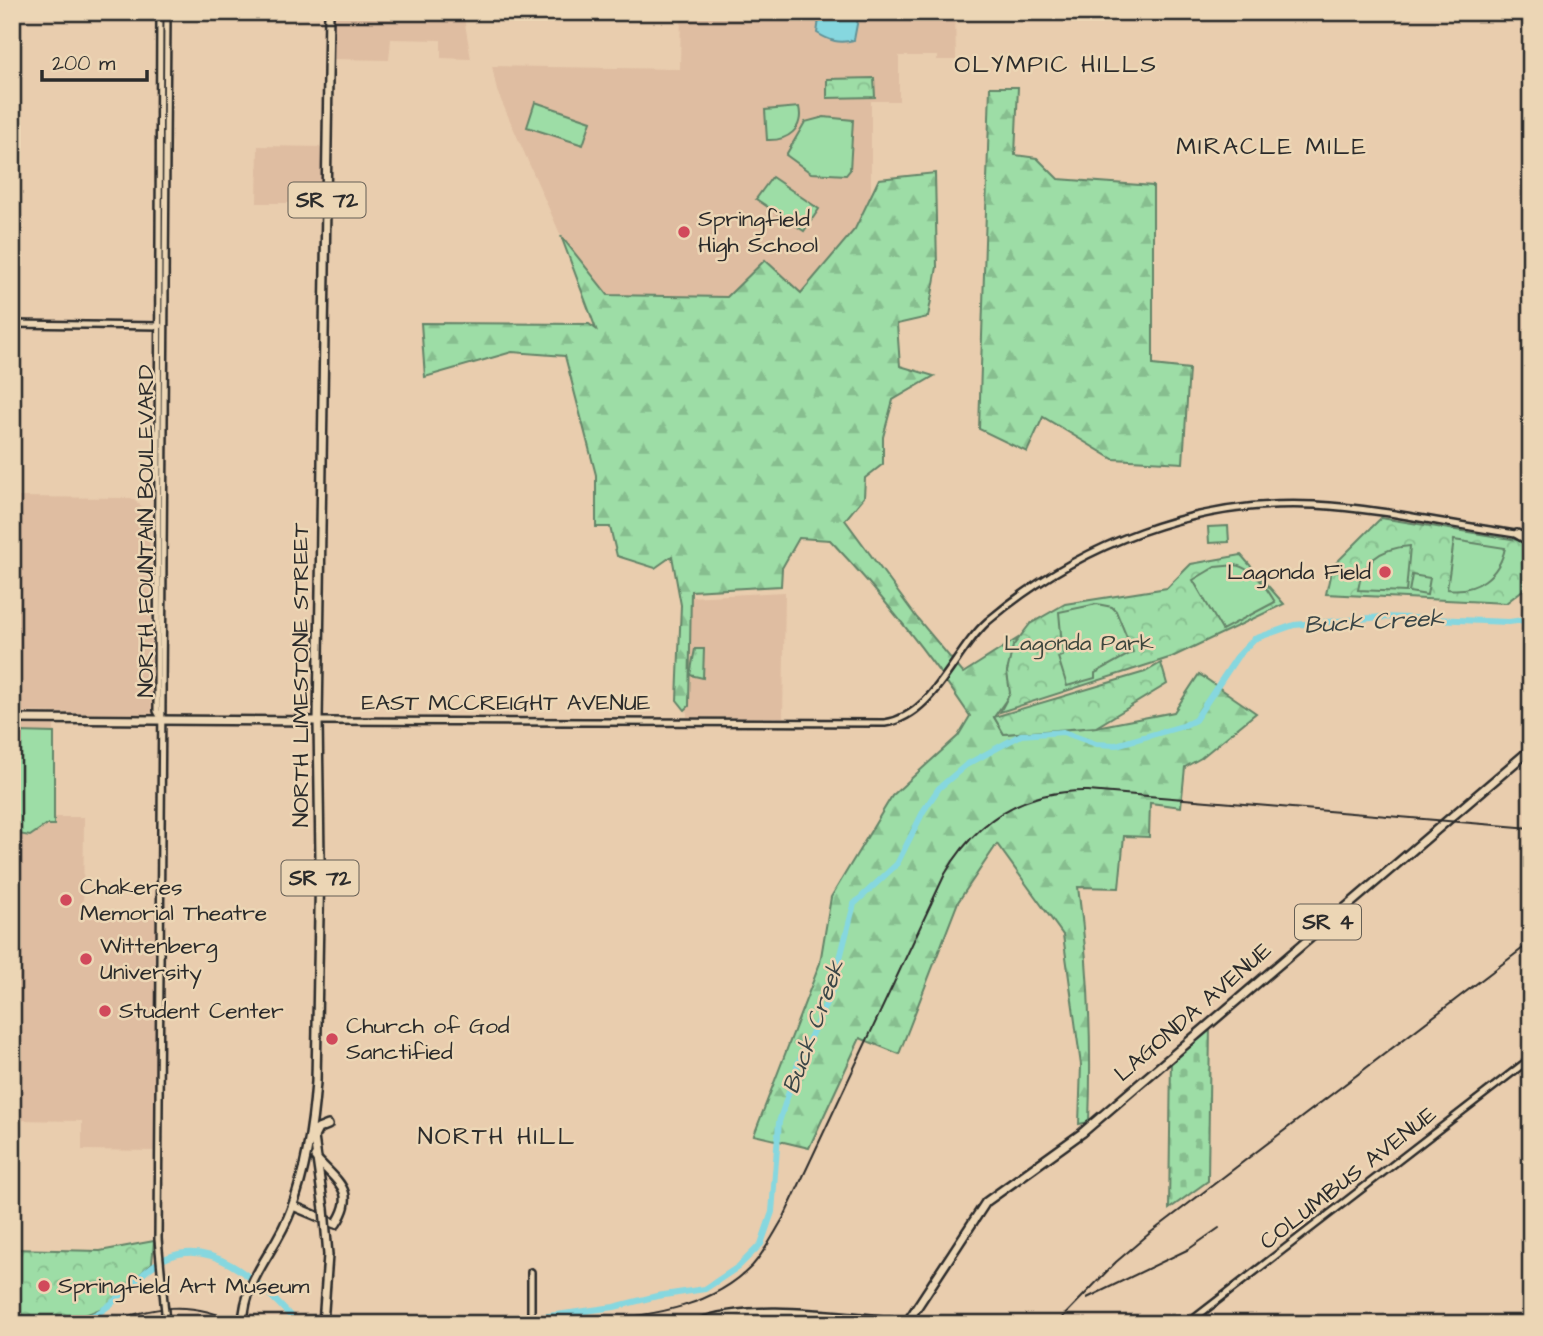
<svg xmlns="http://www.w3.org/2000/svg" width="1543" height="1336" font-family="'Architects Daughter',sans-serif">
<defs>
<pattern id="forest-firs" width="22" height="20" patternUnits="userSpaceOnUse" patternTransform="scale(1.75)"><rect width="22" height="20" fill="#9ddda6"/><path d="M5 1l3.5 6h-7zM16 11l3.5 6h-7z" fill="#87be8f"/></pattern>
<pattern id="cemetery-stones" width="16" height="16" patternUnits="userSpaceOnUse" patternTransform="scale(1.75)"><rect width="16" height="16" fill="#9ddda6"/><path d="M2 7V4a2 2 0 0 1 4 0v3zM10 15v-3a2 2 0 0 1 4 0v3z" fill="#87be8f"/></pattern>
<pattern id="park-crowns" width="20" height="18" patternUnits="userSpaceOnUse" patternTransform="scale(1.75)"><rect width="20" height="18" fill="#9ddda6"/><path d="M2 6a3 3 0 1 1 6 0M12 15a3 3 0 1 1 6 0" fill="none" stroke="#87be8f"/></pattern>
</defs>
<rect width="100%" height="100%" fill="#e9cdae"/>
<filter id="ink" filterUnits="userSpaceOnUse"><feTurbulence type="fractalNoise" baseFrequency=".0143" numOctaves="2"/><feDisplacementMap in="SourceGraphic" scale="14" xChannelSelector="R" yChannelSelector="G"/><feConvolveMatrix kernelMatrix="1 2 1 2 8 2 1 2 1" color-interpolation-filters="sRGB"/></filter>
<g filter="url(#ink)">
<g fill="#dfbda1">
<path d="M 334,12 L 463,12 L 471,59 L 441,58 L 441,40 L 391,39 L 389,60 L 333,59 Z"/>
<path d="M 681,12 L 955,12 L 956,60 L 937,60 L 937,56 L 899,56 L 899,101 L 871,101 L 871,301 L 608,295 L 561,236 L 497,91 L 492,66 L 680,69 Z"/>
<path d="M 258,146 L 327,147 L 326,203 L 257,203 Z"/>
<path d="M 12,497 L 131,498 L 143,507 L 150,520 L 152,714 L 12,712 Z"/>
<path d="M 785,592 L 783,717 L 687,717 L 689,597 Z"/>
<path d="M 12,719 L 54,719 L 54,817 L 84,817 L 83,918 L 160,918 L 159,1151 L 82,1150 L 82,1121 L 12,1120 Z"/>
</g>
<g fill="url(#forest-firs)" stroke="#648468" stroke-width="2">
<path d="M 990,87 L 1018,87 L 1015,155 L 1037,158 L 1058,179 L 1153,186 L 1153,365 L 1189,369 L 1183,463 L 1113,459 L 1043,417 L 1027,452 L 979,429 Z"/>
<path d="M 935,173 L 937,267 L 928,317 L 897,324 L 900,366 L 934,376 L 893,400 L 883,437 L 883,464 L 865,478 L 864,497 L 845,520 L 917,618 L 963,673 L 1020,637 L 1007,671 L 1011,693 L 994,717 L 1004,734 L 1096,727 L 1174,712 L 1199,674 L 1256,713 L 1201,758 L 1185,767 L 1181,807 L 1150,803 L 1149,837 L 1124,836 L 1119,888 L 1078,887 C 1089,965 1092,1043 1089,1122 L 1079,1124 L 1081,1065 L 1063,935 L 997,844 L 958,902 L 899,1054 L 860,1038 L 809,1148 L 754,1135 L 820,963 L 831,897 L 892,796 L 958,736 L 970,716 C 928,653 882,595 830,540 L 799,538 L 782,568 L 781,586 L 691,591 L 689,706 L 685,710 L 677,700 L 681,605 L 672,556 L 655,568 L 617,556 L 610,527 L 596,527 L 596,475 L 565,356 L 512,352 L 425,377 L 421,323 L 589,324 L 596,329 L 561,236 L 608,295 L 727,297 L 765,260 L 801,293 L 855,229 L 879,179 Z"/>
</g>
<path fill="url(#cemetery-stones)" stroke="#648468" stroke-width="2" d="M 1210,1024 L 1208,1181 L 1169,1209 L 1171,1057 Z"/>
<g fill="url(#park-crowns)" stroke="#648468" stroke-width="2">
<path d="M 874,78 L 875,97 L 827,98 L 827,79 Z"/>
<path d="M 1381,518 L 1524,541 L 1524,589 L 1506,603 L 1326,594 L 1332,567 Z"/>
<path d="M 1241,555 L 1284,604 L 1172,657 L 1000,712 L 1010,693 L 1007,672 L 1013,646 L 1030,624 L 1065,604 L 1167,588 L 1191,564 Z"/>
<path d="M 695,649 L 704,649 L 703,678 L 690,675 Z"/>
<path d="M 1161,663 L 1167,684 L 1096,727 L 1004,734 L 994,717 L 1145,672 Z"/>
<path d="M 154,1241 L 152,1263 L 105,1307 L 78,1318 L 47,1321 L 12,1313 L 12,1249 L 100,1251 Z"/>
</g>
<g fill="#9ddda6" stroke="#648468" stroke-width="2">
<path d="M 535,102 L 591,121 L 583,145 L 527,127 Z"/>
<path d="M 799,107 C 804,129 788,141 767,140 L 765,110 Z"/>
<path d="M 824,117 L 853,120 L 850,170 L 846,175 L 811,173 L 786,155 L 805,122 Z"/>
<path d="M 772,177 L 819,209 L 804,231 L 756,199 Z"/>
<path d="M 1228,526 L 1229,542 L 1209,543 L 1208,527 Z"/>
<path d="M 1454,540 L 1505,548 C 1499,576 1476,593 1447,589 Z"/>
<path d="M 1410,546 L 1406,592 L 1358,590 C 1362,561 1381,548 1410,546 Z"/>
<path d="M 1236,565 C 1256,571 1264,584 1275,602 L 1222,630 L 1193,580 L 1215,567 Z"/>
<path d="M 1412,575 L 1430,578 L 1427,595 L 1409,592 Z"/>
<path d="M 1097,604 L 1112,607 L 1116,611 L 1133,652 L 1095,673 L 1095,678 L 1067,686 L 1058,657 L 1063,656 L 1059,612 Z"/>
<path d="M 19,732 L 54,733 L 54,825 L 46,825 L 30,836 L 12,833 L 12,734 Z"/>
</g>
<path fill="#86d7df" stroke="#629297" stroke-width="2" d="M 824,12 L 850,12 L 858,19 L 854,40 C 839,44 830,41 817,33 L 819,19 Z"/>
<g fill="none" stroke-linecap="round" stroke-linejoin="round">
<g stroke="#86d7df" stroke-width="6">
<path d="M 12,1317 L 52,1324"/>
<path d="M 54,1324 C 108,1321 113,1298 149,1269 C 204,1223 262,1285 298,1324"/>
<path d="M 492,1324 L 614,1307 L 657,1296 L 705,1289 L 738,1267 L 761,1244 L 772,1212 L 779,1122 L 799,1061 L 831,993 L 854,904 L 897,864 L 924,810 L 939,788 L 966,765 L 1021,735 L 1063,732 L 1096,744 L 1116,745 L 1183,726 L 1195,720 L 1237,657 L 1254,639 L 1294,625 L 1382,617 L 1509,622 L 1531,619"/>
</g>
<g stroke="#2b2b2b" stroke-width="10">
<g id="minor">
<path d="M 160,12 L 157,711 L 162,720"/>
<path d="M 12,324 L 160,326"/>
<path d="M 318,721 L 885,723 C 935,715 953,652 988,621 C 1079,544 1196,499 1315,505 C 1387,509 1459,527 1531,536"/>
<path d="M 164,1302 L 158,1239 L 167,12"/>
<path d="M 165,1312 L 166,1324"/>
<path d="M 531,1324 L 531,1272"/>
<path d="M 1187,1324 L 1531,1058"/>
</g>
</g>
<g stroke="#2b2b2b" stroke-width="12">
<g id="major">
<path d="M 1517,534 L 1531,542"/>
<path d="M 12,719 L 318,721"/>
<path d="M 313,1130 L 324,1209"/>
<path d="M 314,1137 L 318,1129 L 328,1125"/>
<path d="M 293,1206 L 336,1224 C 358,1191 337,1182 315,1157"/>
<path d="M 243,1324 C 245,1275 276,1252 291,1210 C 306,1170 313,1124 316,1082 L 320,858 L 318,721 L 329,12"/>
<path d="M 696,1324 C 749,1301 848,1318 907,1322"/>
<path d="M 906,1324 L 986,1202 L 1082,1133 L 1531,749"/>
</g>
</g>
<use href="#minor" stroke="#ecd6b5" stroke-width="5"/>
<use href="#major" stroke="#ecd6b5" stroke-width="7"/>
<g stroke="#2b2b2b" stroke-width="2">
<path d="M 1087,1298 L 1189,1249 L 1219,1228"/>
<path d="M 103,1324 C 155,1307 188,1298 240,1324"/>
<path d="M 576,1324 C 637,1315 705,1314 752,1266 C 765,1252 774,1233 784,1217 L 945,874 C 977,819 1024,790 1088,791 L 1531,828"/>
<path d="M 1056,1324 L 1116,1262 L 1150,1233 L 1531,942"/>
</g>
<g stroke="#2b2b2b" stroke-width="10" stroke-linecap="butt">
<path id="minor-bridge" d="M 164,1302 L 165,1312"/>
</g>
<g stroke="#2b2b2b" stroke-width="12" stroke-linecap="butt">
<path id="major-bridge" d="M 323,1324 L 328,1255 L 324,1209"/>
</g>
<use href="#minor-bridge" stroke="#ecd6b5" stroke-width="5"/>
<use href="#major-bridge" stroke="#ecd6b5" stroke-width="7"/>
</g>
</g>
<g fill="#d1495b" stroke="#ecd6b5" stroke-width="2.5">
<circle cx="684" cy="232" r="7"/>
<circle cx="1385" cy="572" r="7"/>
<circle cx="66" cy="900" r="7"/>
<circle cx="86" cy="959" r="7"/>
<circle cx="105" cy="1011" r="7"/>
<circle cx="332" cy="1039" r="7"/>
<circle cx="44" cy="1286" r="7"/>
</g>
<g text-anchor="middle" dominant-baseline="central" stroke-width="5" stroke-linejoin="round" paint-order="stroke">
<g fill="#ecd6b5" stroke="#655e54" stroke-width="2">
<rect x="288.5" y="182.5" width="77" height="35" rx="5"/>
<rect x="281.5" y="860.5" width="77" height="35" rx="5"/>
<rect x="1295" y="904.5" width="66" height="35" rx="5"/>
</g>
<g font-size="21" font-weight="bold" fill="#2b2b2b">
<text x="327" y="200">SR 72</text>
<text x="320" y="878">SR 72</text>
<text x="1328" y="922">SR 4</text>
</g>
<g font-size="23" fill="#2b2b2b" stroke="#ecd6b5" text-anchor="start">
<text x="698" y="219">Springfield<tspan x="698" dy="26">High School</tspan></text>
<text x="1371" y="572" text-anchor="end">Lagonda Field</text>
<text x="80" y="887">Chakeres<tspan x="80" dy="26">Memorial Theatre</tspan></text>
<text x="100" y="946">Wittenberg<tspan x="100" dy="26">University</tspan></text>
<text x="119" y="1011">Student Center</text>
<text x="346" y="1026">Church of God<tspan x="346" dy="26">Sanctified</tspan></text>
<text x="58" y="1286">Springfield Art Museum</text>
</g>
<g font-size="23" fill="#2b2b2b" stroke="#ecd6b5">
<text transform="translate(146 531) rotate(-90)">NORTH FOUNTAIN BOULEVARD</text>
<text transform="translate(301 675) rotate(-90)">NORTH LIMESTONE STREET</text>
<text x="506" y="703">EAST MCCREIGHT AVENUE</text>
<text transform="translate(1193 1012) rotate(-41)">LAGONDA AVENUE</text>
<text transform="translate(1348 1178) rotate(-38)">COLUMBUS AVENUE</text>
</g>
<g font-size="23" fill="#3c463d" stroke="#ecd6b5">
<text x="1079" y="643">Lagonda Park</text>
</g>
<g font-size="24" letter-spacing="2" fill="#2b2b2b" stroke="#ecd6b5">
<text x="1056" y="65">OLYMPIC HILLS</text>
<text x="1272" y="147">MIRACLE MILE</text>
<text x="497" y="1137">NORTH HILL</text>
</g>
<g font-size="24" font-style="italic" fill="#394546" stroke="#ecd6b5">
<text transform="translate(1374 622) rotate(-3)">Buck Creek</text>
<text transform="translate(814 1027) rotate(-70)">Buck Creek</text>
</g>
</g>
<rect width="1543" height="1336" fill="none" stroke="#ecd6b5" stroke-width="42"/>
<rect x="21" y="21" width="1501" height="1294" fill="none" stroke="#2b2b2b" stroke-width="2.5" filter="url(#ink)"/>
<path d="M42 70v10h105v-10" fill="none" stroke="#2b2b2b" stroke-width="3.5"/>
<text x="52" y="70" font-size="21" fill="#2b2b2b" stroke="#ecd6b5" stroke-width="5" paint-order="stroke">200 m</text>
</svg>
